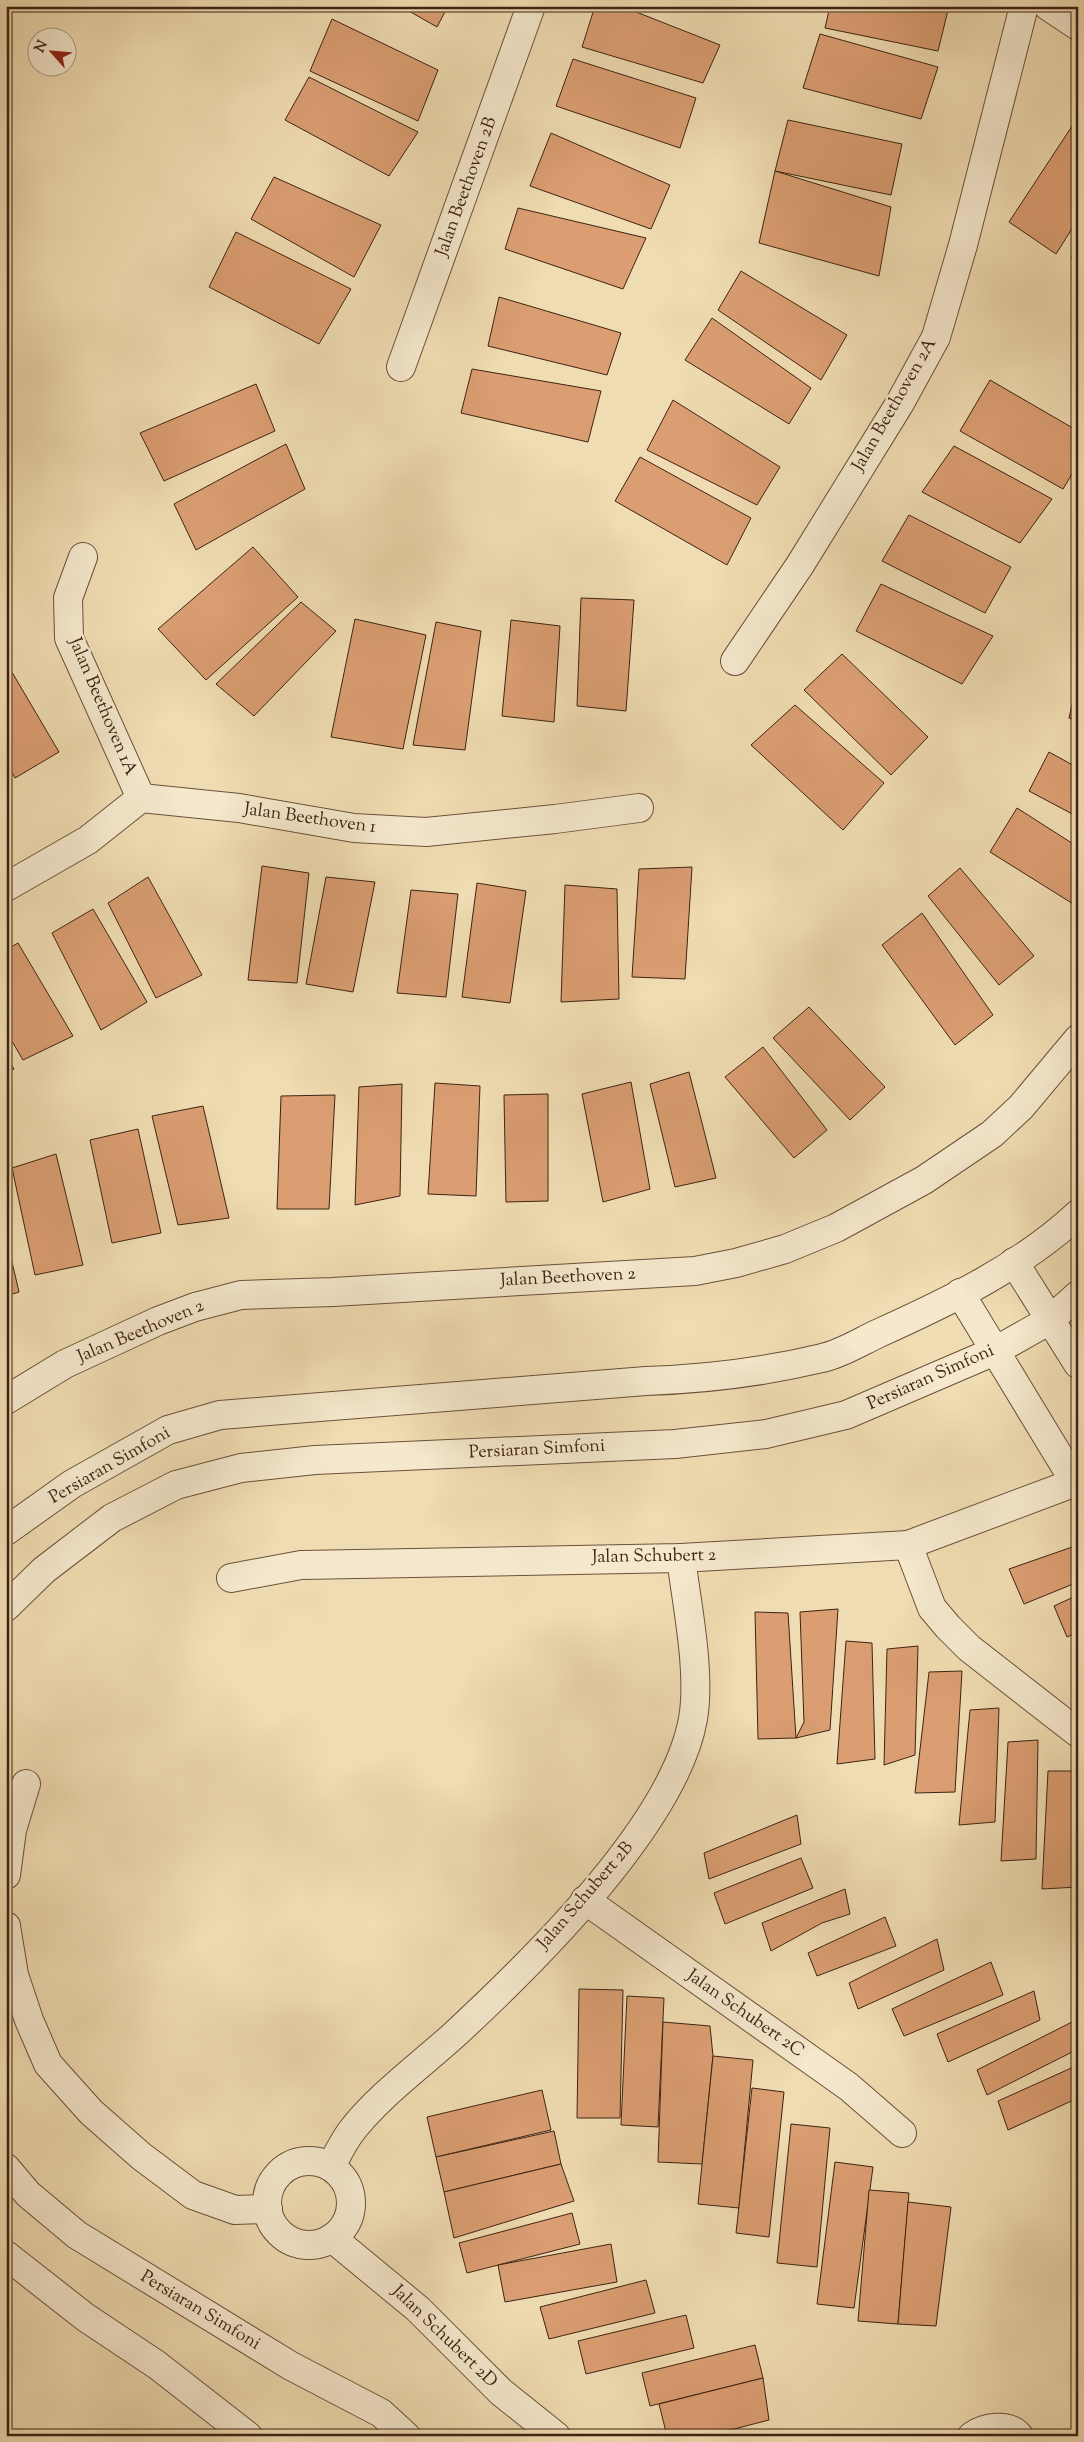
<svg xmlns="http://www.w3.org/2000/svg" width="1084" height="2442" font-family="'Sorts Mill Goudy',serif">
<rect width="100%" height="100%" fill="#f0dcb2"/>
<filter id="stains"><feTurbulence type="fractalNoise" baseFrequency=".004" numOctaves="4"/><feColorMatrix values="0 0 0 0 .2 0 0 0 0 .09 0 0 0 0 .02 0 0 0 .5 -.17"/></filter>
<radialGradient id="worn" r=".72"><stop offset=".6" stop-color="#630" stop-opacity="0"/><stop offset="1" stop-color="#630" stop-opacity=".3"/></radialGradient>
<g fill="#da9e72" stroke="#3e2312">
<path d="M 400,6 L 448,6 L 437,27 Z"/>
<path d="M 595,6 L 621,6 L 720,45 L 703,83 L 582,47 Z"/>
<path d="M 830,6 L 949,6 L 938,51 L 825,28 Z"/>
<path d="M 332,19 L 438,70 L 418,121 L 310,71 Z"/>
<path d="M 820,34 L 938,67 L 921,119 L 803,88 Z"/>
<path d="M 573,59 L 696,98 L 680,148 L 556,106 Z"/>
<path d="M 309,77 L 418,132 L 389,176 L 285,120 Z"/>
<path d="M 1078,117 L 1078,219 L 1056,254 L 1009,222 Z"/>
<path d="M 788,120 L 902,144 L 891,195 L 775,171 Z"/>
<path d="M 551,133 L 670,185 L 651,229 L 530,186 Z"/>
<path d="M 775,171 L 891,207 L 879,276 L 759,243 Z"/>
<path d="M 274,177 L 381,225 L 354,277 L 251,219 Z"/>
<path d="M 518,208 L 646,238 L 623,289 L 505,249 Z"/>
<path d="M 236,232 L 351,289 L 319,344 L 209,287 Z"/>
<path d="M 1078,247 L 1078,263 L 1071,258 Z"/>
<path d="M 741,271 L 847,335 L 821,380 L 718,310 Z"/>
<path d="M 499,297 L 621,333 L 607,375 L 488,346 Z"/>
<path d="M 712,318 L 811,388 L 789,424 L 685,360 Z"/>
<path d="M 472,369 L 601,391 L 588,442 L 461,413 Z"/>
<path d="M 990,380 L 1078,431 L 1078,464 L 1063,489 L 960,431 Z"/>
<path d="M 256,384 L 275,431 L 164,481 L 140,433 Z"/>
<path d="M 673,400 L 780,467 L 757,505 L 647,450 Z"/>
<path d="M 286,444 L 305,489 L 196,550 L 174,504 Z"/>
<path d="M 954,446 L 1052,499 L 1020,543 L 922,492 Z"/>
<path d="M 640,457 L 751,518 L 727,565 L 615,501 Z"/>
<path d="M 909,515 L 1011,567 L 985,613 L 882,561 Z"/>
<path d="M 253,547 L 298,597 L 206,680 L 158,629 Z"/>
<path d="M 881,584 L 993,636 L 962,684 L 856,631 Z"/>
<path d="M 581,598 L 634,600 L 626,711 L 577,706 Z"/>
<path d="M 301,602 L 336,631 L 254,716 L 216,684 Z"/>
<path d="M 355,619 L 426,635 L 403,749 L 331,737 Z"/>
<path d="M 511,620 L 560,626 L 554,722 L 502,716 Z"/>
<path d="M 436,622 L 481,631 L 465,750 L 413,745 Z"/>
<path d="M 842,654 L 928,737 L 891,775 L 804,690 Z"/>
<path d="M 6,662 L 59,752 L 15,778 L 6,762 Z"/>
<path d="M 1078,679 L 1078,721 L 1069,718 Z"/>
<path d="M 795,705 L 884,783 L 843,830 L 751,745 Z"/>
<path d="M 1049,752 L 1078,768 L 1078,817 L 1029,791 Z"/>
<path d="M 1017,808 L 1078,847 L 1078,907 L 990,852 Z"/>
<path d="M 262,866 L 309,873 L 297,983 L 248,980 Z"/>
<path d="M 692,867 L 685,979 L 632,977 L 639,869 Z"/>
<path d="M 960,868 L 1034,956 L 999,985 L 928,896 Z"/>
<path d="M 148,877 L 202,975 L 156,998 L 108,903 Z"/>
<path d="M 326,877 L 375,882 L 353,992 L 306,984 Z"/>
<path d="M 477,883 L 526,891 L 510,1003 L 462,997 Z"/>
<path d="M 565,885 L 617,889 L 619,999 L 561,1002 Z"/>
<path d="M 411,890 L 458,894 L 446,997 L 397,993 Z"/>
<path d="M 93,909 L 147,1002 L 101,1030 L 52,933 Z"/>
<path d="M 922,913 L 993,1015 L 955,1045 L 882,945 Z"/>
<path d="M 18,943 L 73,1036 L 23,1060 L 6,1031 L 6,950 Z"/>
<path d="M 809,1007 L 885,1087 L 850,1120 L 773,1038 Z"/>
<path d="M 763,1047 L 827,1130 L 794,1158 L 725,1077 Z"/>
<path d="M 6,1056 L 14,1069 L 6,1073 Z"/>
<path d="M 689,1072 L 716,1178 L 675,1187 L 650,1084 Z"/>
<path d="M 631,1082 L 650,1189 L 603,1202 L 582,1094 Z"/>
<path d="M 435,1083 L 480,1086 L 476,1196 L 428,1194 Z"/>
<path d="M 402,1084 L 400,1196 L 355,1205 L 359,1087 Z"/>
<path d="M 548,1094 L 548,1201 L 506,1202 L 504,1095 Z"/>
<path d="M 335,1095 L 329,1209 L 277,1209 L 281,1096 Z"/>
<path d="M 203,1106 L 229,1218 L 178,1225 L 152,1116 Z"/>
<path d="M 138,1129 L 161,1233 L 112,1243 L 90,1140 Z"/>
<path d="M 56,1154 L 83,1265 L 35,1275 L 12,1168 Z"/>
<path d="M 6,1236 L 19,1292 L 6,1296 Z"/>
<path d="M 1078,1545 L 1078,1582 L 1024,1604 L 1009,1569 Z"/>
<path d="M 1078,1595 L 1078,1632 L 1067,1637 L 1054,1606 Z"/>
<path d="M 838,1609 L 830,1730 L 796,1738 L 804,1722 L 800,1612 Z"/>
<path d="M 755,1612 L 788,1613 L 796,1738 L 758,1739 Z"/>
<path d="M 846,1641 L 872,1643 L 875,1759 L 837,1764 Z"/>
<path d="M 918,1646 L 915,1755 L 884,1765 L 887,1649 Z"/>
<path d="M 962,1671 L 955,1792 L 915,1793 L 929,1672 Z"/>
<path d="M 999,1708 L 995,1822 L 959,1825 L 970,1710 Z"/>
<path d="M 1038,1740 L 1036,1859 L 1001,1861 L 1008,1742 Z"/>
<path d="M 1048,1771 L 1078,1771 L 1078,1887 L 1042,1889 Z"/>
<path d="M 797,1815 L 801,1844 L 709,1879 L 704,1853 Z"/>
<path d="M 801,1858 L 813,1888 L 725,1924 L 714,1893 Z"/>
<path d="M 845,1889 L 850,1914 L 822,1923 L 771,1951 L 762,1923 Z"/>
<path d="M 885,1917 L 896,1946 L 817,1976 L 808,1953 Z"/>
<path d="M 937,1939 L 944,1970 L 858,2009 L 849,1983 Z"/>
<path d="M 991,1962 L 1003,1995 L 904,2036 L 892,2009 Z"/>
<path d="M 579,1989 L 623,1990 L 620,2118 L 577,2118 Z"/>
<path d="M 1034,1991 L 1040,2020 L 948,2062 L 937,2034 Z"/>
<path d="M 627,1996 L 664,1998 L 658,2127 L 621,2125 Z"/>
<path d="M 1078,2019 L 1078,2049 L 987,2095 L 977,2070 Z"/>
<path d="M 663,2022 L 710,2026 L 713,2056 L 702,2164 L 658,2162 Z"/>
<path d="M 713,2056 L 753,2060 L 739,2208 L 698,2204 Z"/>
<path d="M 1078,2065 L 1078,2098 L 1008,2130 L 998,2101 Z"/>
<path d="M 752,2088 L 784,2092 L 769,2237 L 736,2233 Z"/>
<path d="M 542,2090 L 551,2130 L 436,2157 L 427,2117 Z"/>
<path d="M 791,2124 L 830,2128 L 817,2267 L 777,2263 Z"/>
<path d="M 554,2131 L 561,2164 L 444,2192 L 436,2157 Z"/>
<path d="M 835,2162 L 873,2167 L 854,2308 L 817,2304 Z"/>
<path d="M 561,2164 L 574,2201 L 454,2238 L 444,2192 Z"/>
<path d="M 869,2190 L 909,2193 L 898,2324 L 858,2321 Z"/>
<path d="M 908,2202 L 951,2207 L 936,2326 L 898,2324 Z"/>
<path d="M 572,2213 L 580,2244 L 467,2273 L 459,2243 Z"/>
<path d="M 611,2244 L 617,2282 L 505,2302 L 498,2265 Z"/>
<path d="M 646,2280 L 655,2313 L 549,2339 L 540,2307 Z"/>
<path d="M 686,2315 L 694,2348 L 586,2374 L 578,2341 Z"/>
<path d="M 755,2345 L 763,2378 L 650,2406 L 642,2373 Z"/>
<path d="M 763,2378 L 769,2420 L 707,2436 L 667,2436 L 659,2404 Z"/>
</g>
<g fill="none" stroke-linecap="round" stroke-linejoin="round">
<g stroke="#6a513a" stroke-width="30">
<g id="minor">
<path d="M 1048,6 L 1078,26"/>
<path d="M 401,367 L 531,6"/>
<path d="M 83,557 L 68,598 L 69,638 L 141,798"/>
<path d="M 735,661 L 800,565 L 900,403 L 936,337 L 963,245 L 1024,6"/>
<path d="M 6,887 L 88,840 L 141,798 L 239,808 L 354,828 L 426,832 L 555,819 L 639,808"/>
<path d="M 1014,1262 L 1078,1364"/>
<path d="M 960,1293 L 1065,1466"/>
<path d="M 6,1400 L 65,1364 L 158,1321 L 195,1307 L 241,1295 L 333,1292 L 695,1271 L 736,1263 L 785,1249 L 836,1228 L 924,1180 L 992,1134 L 1021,1107 L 1078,1039"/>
<path d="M 6,1531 L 72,1484 L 168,1430 L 220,1415 L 646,1381 C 705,1379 764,1372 822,1358 C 841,1354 860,1342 877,1334 C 948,1302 1021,1267 1078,1214"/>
<path d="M 908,1545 L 932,1608 L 948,1627 L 969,1648 L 1078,1733"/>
<path d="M 231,1578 L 301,1565 L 681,1558 L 908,1545 L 1068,1485"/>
<path d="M 6,1607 L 44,1570 L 112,1518 L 176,1485 L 241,1468 L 315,1460 L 675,1444 L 766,1434 L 846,1415 L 995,1351 L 1050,1320 L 1078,1295"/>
<path d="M 6,1875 L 12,1830 L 26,1784"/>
<path d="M 585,1900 L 849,2087 L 902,2133"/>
<path d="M 6,1926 L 14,1975 L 29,2020 L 48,2064 L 91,2112 L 141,2156 L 193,2195 L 235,2210 L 268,2209"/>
<circle cx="309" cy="2203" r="42"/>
<path d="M 331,2166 C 337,2155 343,2143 350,2133 C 377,2097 421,2065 454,2035 C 532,1963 674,1824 693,1719 C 701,1672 687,1606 681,1558"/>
<path d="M 6,2168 L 28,2194 L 77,2235 L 291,2366 L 381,2413 L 406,2436"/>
<path d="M 332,2238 L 418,2309 L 501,2392 L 556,2436"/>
<path d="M 6,2255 L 85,2317 L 157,2365 L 248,2436"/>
<path d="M 972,2436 C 985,2427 1008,2423 1019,2436"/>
</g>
</g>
<use href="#minor" stroke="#f5e8cd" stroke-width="28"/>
</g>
<g text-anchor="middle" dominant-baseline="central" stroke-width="5" stroke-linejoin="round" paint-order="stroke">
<g font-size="18" fill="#3e2312" stroke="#f5e8cd">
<text transform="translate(467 187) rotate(-70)">Jalan Beethoven 2B</text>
<text transform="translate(895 405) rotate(-60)">Jalan Beethoven 2A</text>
<text transform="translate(102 707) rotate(67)">Jalan Beethoven 1A</text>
<text transform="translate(310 819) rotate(8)">Jalan Beethoven 1</text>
<text transform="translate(568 1278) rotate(-3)">Jalan Beethoven 2</text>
<text transform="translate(141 1332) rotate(-23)">Jalan Beethoven 2</text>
<text transform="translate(931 1378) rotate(-24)">Persiaran Simfoni</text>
<text transform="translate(537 1450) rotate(-3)">Persiaran Simfoni</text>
<text transform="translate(110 1466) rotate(-30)">Persiaran Simfoni</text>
<text transform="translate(654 1557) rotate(-1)">Jalan Schubert 2</text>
<text transform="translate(586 1896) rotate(-49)">Jalan Schubert 2B</text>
<text transform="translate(745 2014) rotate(35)">Jalan Schubert 2C</text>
<text transform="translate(200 2311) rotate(31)">Persiaran Simfoni</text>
<text transform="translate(444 2337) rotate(44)">Jalan Schubert 2D</text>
</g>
</g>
<rect width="1084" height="2442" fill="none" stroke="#f0dcb2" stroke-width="25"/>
<rect x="8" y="8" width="1069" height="2427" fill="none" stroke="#3e2312" stroke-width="2.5"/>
<rect x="12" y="12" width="1059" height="2417" fill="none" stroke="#3e2312"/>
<g transform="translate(52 52) rotate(297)"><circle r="24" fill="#f5e8cd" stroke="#ac9982"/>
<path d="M0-4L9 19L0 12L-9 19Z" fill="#8f2418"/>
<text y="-8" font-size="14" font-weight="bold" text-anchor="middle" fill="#3e2312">N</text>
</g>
<rect width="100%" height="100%" filter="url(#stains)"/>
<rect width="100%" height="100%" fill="url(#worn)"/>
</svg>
